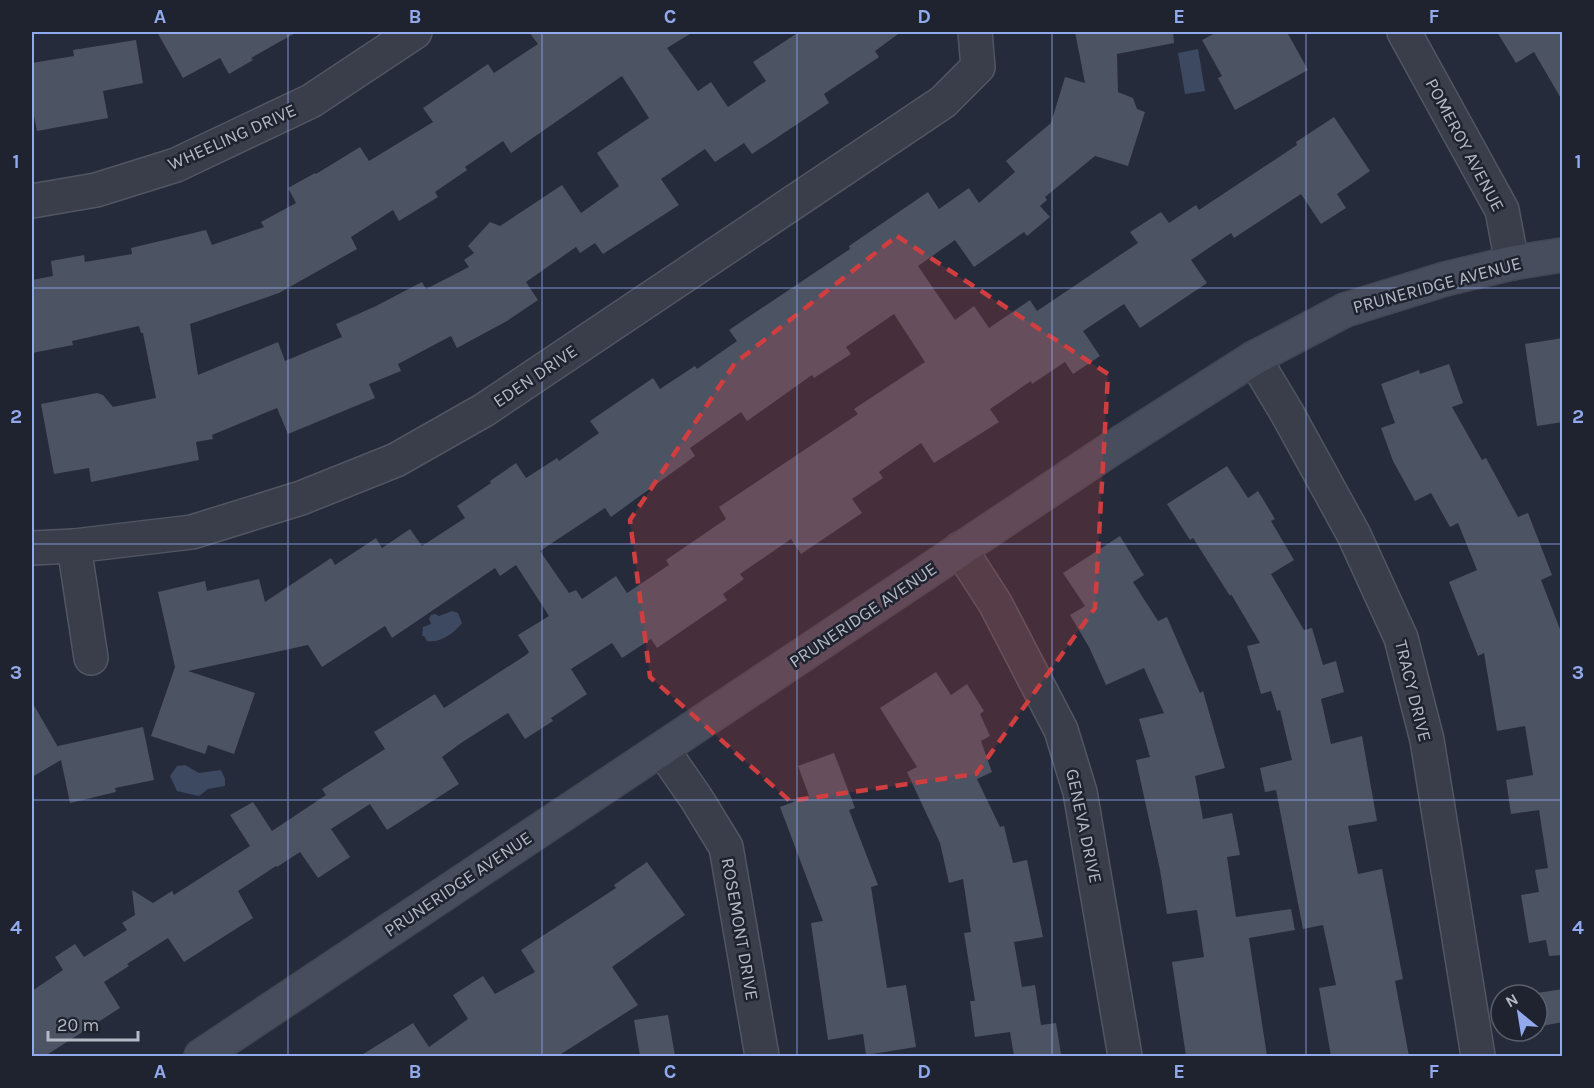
<svg xmlns="http://www.w3.org/2000/svg" width="1594" height="1088" font-family="Karla,sans-serif">
<rect width="100%" height="100%" fill="#252b3a"/>
<g fill="#3d4861">
<path d="M 1198,49 L 1205,91 L 1185,94 L 1178,53 Z"/>
<path d="M 452,611 L 458,613 L 462,623 C 453,634 441,643 427,641 L 424,636 L 422,636 L 423,627 L 431,624 L 429,619 L 431,615 L 435,614 L 439,616 Z"/>
<path d="M 185,765 L 199,773 L 221,770 L 225,779 L 225,786 L 208,789 L 199,796 L 177,791 L 170,776 L 177,766 Z"/>
</g>
<g fill="#4c5363" fill-rule="evenodd">
<path d="M 157,32 L 297,32 L 251,58 L 253,60 L 229,74 L 220,58 L 183,78 Z"/>
<path d="M 529,32 L 693,32 L 667,48 L 698,91 L 711,82 L 728,107 L 766,81 L 753,62 L 799,32 L 901,32 L 875,51 L 879,57 L 824,94 L 829,103 L 752,154 L 744,143 L 715,162 L 705,149 L 661,179 L 679,205 L 603,254 L 595,243 L 580,253 L 576,247 L 526,282 L 538,300 L 507,321 L 457,348 L 451,336 L 398,364 L 401,371 L 369,384 L 375,398 L 288,434 L 277,408 L 212,435 L 213,439 L 196,442 L 199,460 L 91,482 L 89,468 L 54,474 L 41,404 L 97,393 L 103,395 L 113,407 L 156,398 L 143,333 L 141,333 L 139,326 L 72,341 L 73,345 L 32,353 L 32,280 L 53,276 L 51,261 L 84,255 L 85,262 L 132,254 L 131,248 L 206,230 L 212,245 L 264,227 L 261,222 L 296,203 L 288,188 L 315,173 L 316,174 L 360,147 L 369,161 L 433,122 L 423,108 L 488,64 L 494,73 L 538,44 ZM 622,76 L 649,118 L 597,153 L 619,186 L 581,213 L 562,185 L 500,226 L 490,222 L 468,246 L 474,253 L 464,260 L 469,267 L 426,289 L 422,282 L 376,306 L 336,324 L 342,337 L 285,361 L 278,342 L 198,375 L 190,324 L 279,293 L 357,249 L 351,237 L 393,210 L 399,221 L 438,197 L 435,192 L 467,170 L 465,167 L 503,141 L 511,153 Z"/>
<path d="M 1075,32 L 1173,32 L 1174,43 L 1117,54 L 1118,92 L 1133,98 L 1137,109 L 1145,112 L 1128,166 L 1095,156 L 1045,197 L 1047,200 L 1040,206 L 1050,217 L 1027,236 L 1024,232 L 974,267 L 955,240 L 918,266 L 955,320 L 974,306 L 989,328 L 1030,300 L 1037,311 L 1138,243 L 1130,232 L 1161,212 L 1169,223 L 1196,205 L 1199,210 L 1297,145 L 1296,142 L 1334,117 L 1370,171 L 1337,194 L 1346,208 L 1321,224 L 1301,194 L 1234,238 L 1231,233 L 1191,260 L 1207,283 L 1140,328 L 1124,304 L 1083,331 L 1100,356 L 1073,374 L 1065,362 L 1032,384 L 1031,381 L 990,409 L 999,422 L 934,463 L 921,443 L 879,472 L 883,478 L 852,499 L 862,513 L 801,554 L 791,539 L 740,574 L 744,579 L 723,594 L 727,600 L 657,648 L 651,639 L 622,658 L 612,643 L 571,669 L 587,694 L 551,718 L 553,721 L 525,739 L 508,713 L 461,743 L 442,757 L 459,784 L 387,830 L 370,804 L 331,829 L 350,857 L 318,878 L 300,852 L 277,867 L 276,866 L 238,891 L 253,918 L 184,962 L 168,938 L 127,964 L 129,966 L 104,982 L 120,1008 L 45,1056 L 32,1056 L 32,991 L 63,970 L 55,957 L 75,944 L 84,957 L 127,930 L 122,923 L 135,915 L 132,890 L 153,903 L 172,891 L 174,895 L 250,846 L 230,815 L 253,802 L 272,831 L 326,795 L 322,789 L 385,749 L 374,732 L 435,694 L 444,708 L 526,655 L 529,652 L 518,635 L 549,616 L 516,565 L 500,576 L 495,568 L 392,638 L 385,626 L 322,667 L 308,645 L 188,671 L 255,693 L 234,754 L 208,745 L 205,754 L 151,736 L 175,667 L 158,592 L 205,581 L 207,591 L 259,579 L 265,602 L 331,558 L 335,565 L 376,538 L 382,548 L 410,529 L 422,546 L 465,518 L 457,506 L 491,483 L 490,481 L 516,463 L 526,478 L 557,458 L 559,461 L 599,433 L 590,421 L 653,378 L 660,389 L 695,366 L 697,369 L 737,341 L 729,330 L 850,249 L 849,246 L 928,192 L 939,209 L 969,188 L 979,203 L 1015,172 L 1006,161 L 1051,123 L 1065,77 L 1085,83 ZM 894,314 L 925,362 L 854,409 L 858,414 L 719,507 L 726,519 L 666,560 L 669,565 L 627,593 L 616,576 L 582,599 L 576,590 L 569,593 L 540,551 L 605,508 L 611,517 L 695,456 L 690,448 L 741,412 L 747,421 L 812,375 L 814,378 L 851,354 L 846,347 Z"/>
<path d="M 1217,32 L 1287,32 L 1308,70 L 1235,110 L 1218,78 L 1222,76 L 1202,40 Z"/>
<path d="M 1497,32 L 1563,32 L 1563,102 L 1534,52 L 1516,63 Z"/>
<path d="M 136,40 L 143,83 L 103,91 L 108,118 L 37,131 L 34,116 L 32,117 L 32,63 L 74,56 L 73,50 Z"/>
<path d="M 1563,338 L 1563,422 L 1537,426 L 1525,344 Z"/>
<path d="M 1449,364 L 1463,403 L 1452,407 L 1482,460 L 1486,458 L 1518,517 L 1528,513 L 1552,575 L 1541,580 L 1563,637 L 1563,955 L 1549,956 L 1546,940 L 1529,943 L 1521,895 L 1539,892 L 1535,870 L 1548,868 L 1539,810 L 1511,814 L 1506,780 L 1533,775 L 1525,726 L 1497,731 L 1484,653 L 1478,656 L 1449,582 L 1477,570 L 1458,523 L 1450,527 L 1431,493 L 1415,501 L 1393,461 L 1381,428 L 1395,423 L 1381,384 L 1419,370 L 1420,374 Z"/>
<path d="M 1227,466 L 1248,498 L 1258,491 L 1275,519 L 1271,521 L 1294,560 L 1271,574 L 1304,630 L 1312,628 L 1323,665 L 1336,661 L 1344,692 L 1321,699 L 1331,744 L 1362,736 L 1377,821 L 1348,826 L 1358,874 L 1382,869 L 1403,979 L 1395,981 L 1409,1056 L 1331,1056 L 1319,988 L 1336,985 L 1323,925 L 1303,929 L 1276,790 L 1265,792 L 1260,768 L 1292,760 L 1280,710 L 1277,711 L 1271,691 L 1261,694 L 1247,646 L 1260,643 L 1231,594 L 1230,596 L 1193,538 L 1190,540 L 1167,504 Z"/>
<path d="M 1120,536 L 1144,575 L 1133,582 L 1158,621 L 1167,617 L 1200,693 L 1203,691 L 1225,768 L 1195,776 L 1203,819 L 1232,813 L 1240,855 L 1227,857 L 1236,917 L 1291,909 L 1295,930 L 1249,938 L 1267,1056 L 1186,1056 L 1172,962 L 1204,957 L 1197,910 L 1167,914 L 1160,870 L 1136,760 L 1150,757 L 1139,719 L 1164,713 L 1144,668 L 1106,685 L 1089,647 L 1070,615 L 1085,606 L 1063,573 Z"/>
<path d="M 936,672 L 951,695 L 967,684 L 984,711 L 980,714 L 990,736 L 981,741 L 992,772 L 977,779 L 1000,827 L 1004,826 L 1013,863 L 1027,860 L 1043,937 L 1014,942 L 1022,987 L 1035,985 L 1041,1025 L 1056,1023 L 1061,1054 L 1048,1056 L 1014,1056 L 1010,1032 L 975,1037 L 970,1001 L 975,1001 L 964,933 L 971,932 L 963,879 L 949,883 L 940,843 L 907,772 L 917,767 L 880,708 Z"/>
<path d="M 32,702 L 58,747 L 58,746 L 143,727 L 154,780 L 115,788 L 116,792 L 70,803 L 61,760 L 32,777 Z"/>
<path d="M 834,753 L 855,808 L 849,810 L 878,885 L 871,887 L 887,988 L 906,985 L 916,1047 L 866,1055 L 863,1034 L 828,1040 L 811,923 L 823,921 L 780,807 L 809,796 L 798,766 Z"/>
<path d="M 647,862 L 685,915 L 612,967 L 638,1005 L 558,1056 L 360,1056 L 413,1023 L 429,1047 L 468,1019 L 453,995 L 483,976 L 495,994 L 535,972 L 521,950 L 616,888 L 614,885 Z"/>
<path d="M 1563,989 L 1563,1022 L 1542,1026 L 1537,993 Z"/>
<path d="M 668,1015 L 675,1056 L 640,1056 L 634,1020 Z"/>
</g>
<g fill="none" stroke-linecap="round" stroke-linejoin="round">
<g stroke="#515662" stroke-width="36">
<g id="minor">
<path d="M 32,201 L 96,190 L 176,165 L 311,101 L 415,32"/>
<path d="M 1254,358 L 1287,413 L 1354,535 L 1401,638 L 1427,740 L 1478,1056"/>
<path d="M 74,546 L 91,658"/>
<path d="M 32,548 L 74,546 L 192,532 L 301,498 L 396,460 L 484,410 L 943,102 L 978,67 L 975,32"/>
<path d="M 960,549 L 995,603 L 1061,730 L 1080,792 L 1125,1056"/>
<path d="M 662,749 L 696,798 L 726,847 L 762,1056"/>
</g>
</g>
<g stroke="#515662" stroke-width="36">
<path id="tertiary" d="M 1404,32 L 1502,210 L 1512,263"/>
</g>
<g stroke="#424753" stroke-width="36">
<path id="secondary" d="M 201,1056 L 1114,447 L 1254,358 L 1345,310 L 1445,279 L 1512,263 L 1562,255"/>
</g>
<use href="#minor" stroke="#393e4a" stroke-width="33"/>
<use href="#tertiary" stroke="#393e4a" stroke-width="33"/>
<use href="#secondary" stroke="#474d5d" stroke-width="33"/>
</g>
<path fill="#d13e40" fill-opacity="0.2" stroke="#d13e40" stroke-width="4.5" stroke-dasharray="12 8" stroke-linejoin="round" d="M 897,236 L 1108,374 L 1095,608 L 976,774 L 790,801 L 650,677 L 630,520 L 735,363 Z"/>
<path fill="none" stroke="#92aaed" stroke-width="1.5" stroke-opacity="0.55" d="M 288,32 L 288,1056M 542,32 L 542,1056M 797,32 L 797,1056M 1052,32 L 1052,1056M 1306,32 L 1306,1056M 32,288 L 1562,288M 32,544 L 1562,544M 32,800 L 1562,800"/>
<g text-anchor="middle" dominant-baseline="central" stroke-width="5" stroke-linejoin="round" paint-order="stroke">
<g font-size="18" fill="#b4b9c6" stroke="#1e232f">
<text transform="translate(232 137) rotate(-24)">WHEELING DRIVE</text>
<text transform="translate(1465 145) rotate(62)">POMEROY AVENUE</text>
<text transform="translate(1437 285) rotate(-15)">PRUNERIDGE AVENUE</text>
<text transform="translate(535 376) rotate(-34)">EDEN DRIVE</text>
<text transform="translate(863 615) rotate(-34)">PRUNERIDGE AVENUE</text>
<text transform="translate(1413 691) rotate(76)">TRACY DRIVE</text>
<text transform="translate(1084 826) rotate(78)">GENEVA DRIVE</text>
<text transform="translate(458 884) rotate(-34)">PRUNERIDGE AVENUE</text>
<text transform="translate(740 929) rotate(80)">ROSEMONT DRIVE</text>
</g>
</g>
<rect width="1594" height="1088" fill="none" stroke="#1e232f" stroke-width="66"/>
<g transform="translate(1519 1013) rotate(330)"><circle r="28" fill="#1e232f" stroke="#5a5f6b" stroke-width="1.5"/>
<path d="M0-4.5L10 22L0 15L-10 22Z" fill="#92aaed"/>
<text y="-9" font-size="16" font-weight="bold" text-anchor="middle" fill="#b4b9c6">N</text>
</g>
<path d="M48 1031v9h90v-9" fill="none" stroke="#b4b9c6" stroke-width="3"/>
<text x="57" y="1031" font-size="18" fill="#b4b9c6" stroke="#1e232f" stroke-width="4.5" paint-order="stroke">20 m</text>
<rect x="33" y="33" width="1528" height="1022" fill="none" stroke="#92aaed" stroke-width="2"/>
<g font-size="20" text-anchor="middle" font-weight="bold" fill="#92aaed">
<text x="160" y="23">A</text>
<text x="415" y="23">B</text>
<text x="670" y="23">C</text>
<text x="924" y="23">D</text>
<text x="1179" y="23">E</text>
<text x="1434" y="23">F</text>
<text x="16" y="168">1</text>
<text x="1578" y="168">1</text>
<text x="16" y="423">2</text>
<text x="1578" y="423">2</text>
<text x="16" y="679">3</text>
<text x="1578" y="679">3</text>
<text x="16" y="934">4</text>
<text x="1578" y="934">4</text>
<text x="160" y="1078">A</text>
<text x="415" y="1078">B</text>
<text x="670" y="1078">C</text>
<text x="924" y="1078">D</text>
<text x="1179" y="1078">E</text>
<text x="1434" y="1078">F</text>
</g>
</svg>
